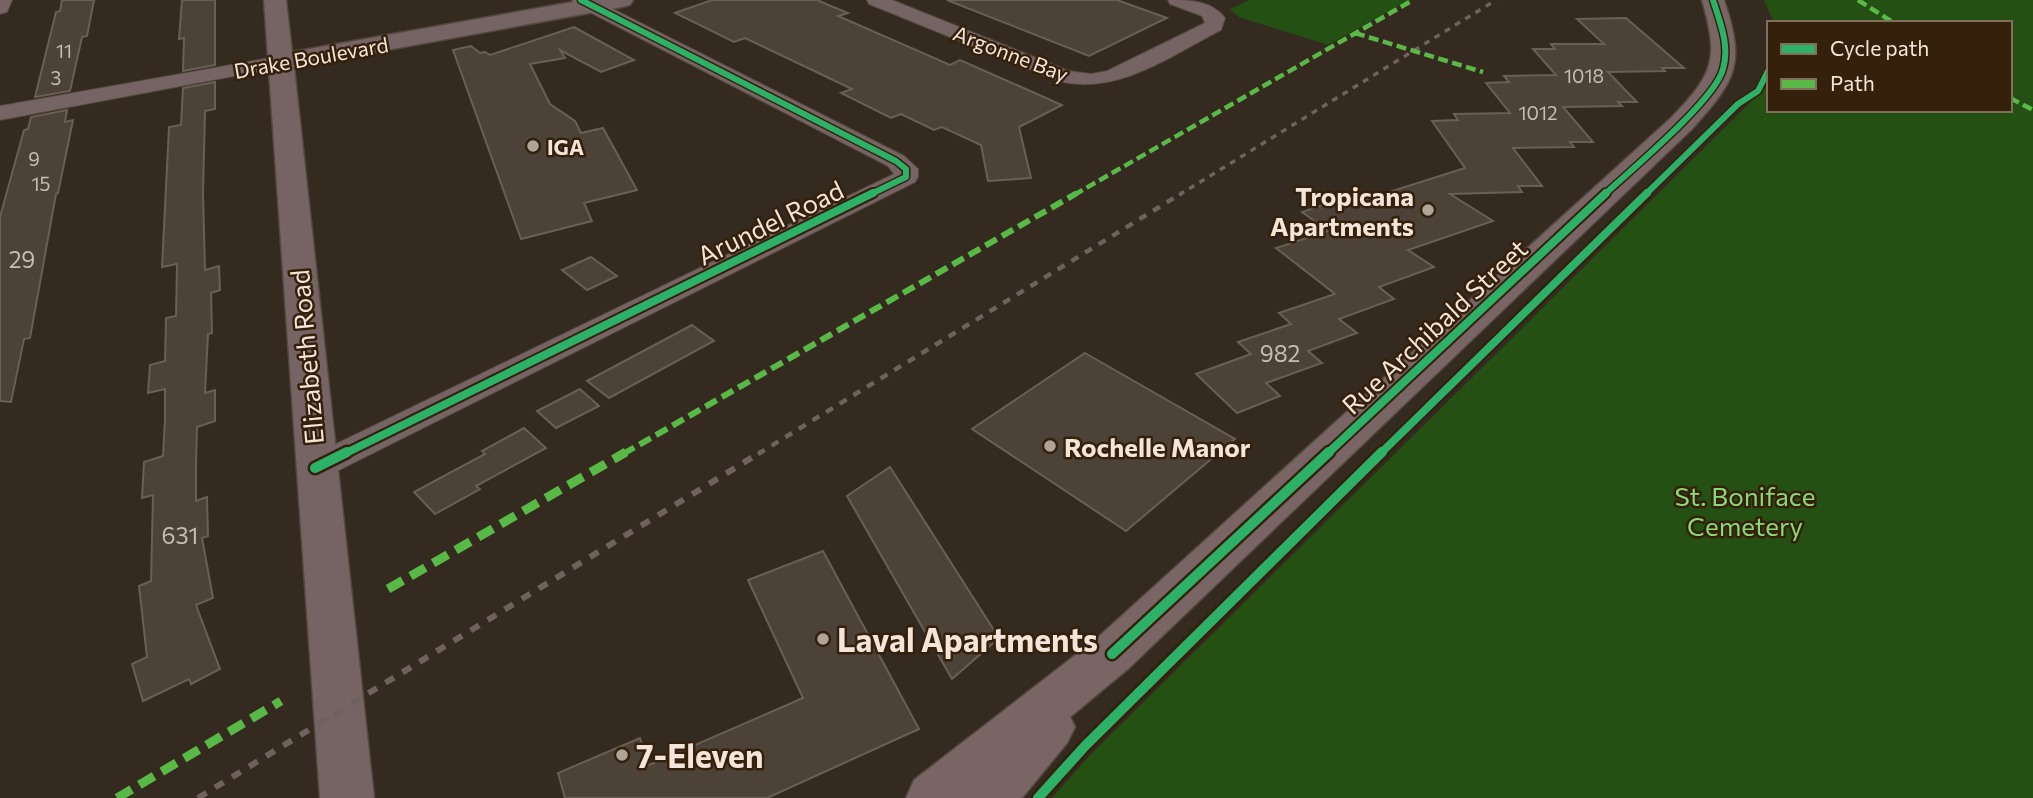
<svg xmlns="http://www.w3.org/2000/svg" width="2033" height="798" font-family="Commissioner,sans-serif">
<rect width="100%" height="100%" fill="#352a1f"/>
<g fill="#245014">
<path d="M 1249,0 L 1409,0 L 1328,45 L 1239,17 L 1230,9 Z"/>
<path d="M 1764,0 L 2033,0 L 2033,798 L 1052,798 L 1090,755 L 1769,84 L 1769,110 L 2010,110 L 2010,23 L 1774,23 Z"/>
</g>
<g fill="#4c4238" stroke="#685f55" stroke-width="2">
<path d="M 62,0 L 94,0 L 87,36 L 82,37 L 70,91 L 35,97 L 56,12 L 60,11 Z"/>
<path d="M 182,0 L 215,0 L 215,65 L 183,71 L 184,38 L 179,39 Z"/>
<path d="M 712,0 L 817,0 L 848,13 L 838,16 L 950,65 L 960,60 L 1062,105 L 1019,127 L 1031,178 L 988,181 L 981,145 L 942,127 L 934,130 L 901,114 L 891,118 L 841,93 L 852,89 L 745,38 L 734,42 L 675,13 Z"/>
<path d="M 947,0 L 1117,0 L 1167,18 L 1089,56 Z"/>
<path d="M 1626,18 L 1684,68 L 1662,68 L 1665,71 L 1608,72 L 1637,102 L 1618,102 L 1622,106 L 1563,107 L 1593,142 L 1570,142 L 1574,147 L 1513,148 L 1542,186 L 1518,186 L 1522,192 L 1450,194 L 1493,221 L 1408,250 L 1434,267 L 1379,287 L 1394,299 L 1339,319 L 1357,333 L 1308,351 L 1322,363 L 1266,383 L 1280,396 L 1237,413 L 1196,374 L 1251,354 L 1238,342 L 1291,324 L 1279,313 L 1335,294 L 1276,248 L 1328,231 L 1302,212 L 1337,200 L 1345,206 L 1465,168 L 1432,121 L 1458,120 L 1454,114 L 1510,113 L 1486,83 L 1509,82 L 1504,76 L 1556,75 L 1533,49 L 1555,49 L 1551,44 L 1604,44 L 1577,19 Z"/>
<path d="M 574,27 L 634,60 L 601,72 L 560,50 L 565,58 L 530,64 L 550,104 L 575,121 L 581,133 L 603,128 L 637,190 L 584,203 L 592,221 L 521,239 L 453,50 L 471,46 L 480,53 L 485,52 L 490,55 Z"/>
<path d="M 215,82 L 215,109 L 205,111 L 203,193 L 205,270 L 219,266 L 220,290 L 211,293 L 212,333 L 208,334 L 205,393 L 215,390 L 215,421 L 197,427 L 196,464 L 196,501 L 207,497 L 208,536 L 202,538 L 213,598 L 196,605 L 220,669 L 191,684 L 189,679 L 143,701 L 132,664 L 147,657 L 139,586 L 151,581 L 153,495 L 142,498 L 144,462 L 163,456 L 165,419 L 165,389 L 148,393 L 150,365 L 165,361 L 166,318 L 176,316 L 177,264 L 162,267 L 169,127 L 181,125 L 183,88 Z"/>
<path d="M 67,110 L 65,122 L 73,120 L 58,193 L 56,194 L 30,338 L 24,339 L 11,402 L 0,401 L 0,217 L 24,130 L 28,129 L 31,117 Z"/>
<path d="M 591,257 L 617,276 L 587,290 L 562,270 Z"/>
<path d="M 692,325 L 714,341 L 609,398 L 587,381 Z"/>
<path d="M 1085,353 L 1235,439 L 1126,531 L 972,429 Z"/>
<path d="M 580,389 L 599,406 L 556,428 L 537,411 Z"/>
<path d="M 524,428 L 546,448 L 476,486 L 480,489 L 435,514 L 414,492 L 485,454 L 482,451 Z"/>
<path d="M 890,467 L 999,638 L 952,679 L 847,496 Z"/>
<path d="M 823,551 L 919,729 L 767,798 L 565,798 L 558,773 L 640,738 L 649,765 L 803,698 L 748,580 Z"/>
</g>
<g fill="none" stroke-linecap="round" stroke-linejoin="round">
<g stroke="#52483e" stroke-width="2">
<g id="minor">
<path d="M 0,0 L 12,0 L 7,12 L 0,14 Z"/>
<path d="M 572,0 L 595,0 L 904,156 L 918,169 L 918,177 L 915,182 L 327,476 L 315,480 L 303,476 L 298,468 L 303,460 L 894,174 L 888,166 L 574,4 Z"/>
<path d="M 867,0 L 892,0 L 1069,71 L 1091,74 L 1107,71 L 1205,23 L 1202,16 L 1170,4 L 1168,0 C 1189,0 1211,0 1225,18 L 1221,30 C 1170,56 1117,96 1058,81 L 869,4 Z"/>
<path d="M 281,56 L 288,58 L 291,62 L 288,66 L 0,120 L 0,106 Z"/>
</g>
</g>
<g stroke="#52483e" stroke-width="3">
<path id="tertiary" d="M 264,0 L 286,0 L 292,52 L 584,0 L 633,0 L 630,5 L 622,7 L 294,67 L 374,798 L 320,798 Z"/>
</g>
<g stroke="#52483e" stroke-width="3">
<path id="secondary" d="M 1702,0 L 1724,0 C 1746,65 1736,80 1692,129 L 1129,668 L 1070,717 L 1075,727 L 1067,743 L 1022,798 L 906,798 L 914,780 L 1095,640 L 1672,117 C 1714,73 1719,59 1702,0 Z"/>
</g>
<use href="#minor" fill="#766364" fill-rule="evenodd"/>
<use href="#tertiary" fill="#766364" fill-rule="evenodd"/>
<use href="#secondary" fill="#796564" fill-rule="evenodd"/>
<path stroke="#6f615d" stroke-width="3.5" stroke-dasharray="6 6" stroke-linecap="butt" d="M 1179,195 L 1496,0"/>
<path stroke="#6f615d" stroke-width="4.5" stroke-dasharray="8 8" stroke-linecap="butt" d="M 758,454 L 1182,193"/>
<path stroke="#6f615d" stroke-width="6" stroke-dasharray="10 10" stroke-linecap="butt" d="M 198,798 L 761,452"/>
<g stroke="#58b947" stroke-width="4.5" stroke-dasharray="10 4.5" stroke-linecap="butt">
<path d="M 1858,0 L 1894,23"/>
<path d="M 1355,33 L 1483,72"/>
<path d="M 2010,98 L 2033,110"/>
<path d="M 1074,195 L 1413,0"/>
</g>
<path stroke="#58b947" stroke-width="6" stroke-dasharray="13 6" stroke-linecap="butt" d="M 623,454 L 1077,193"/>
<g stroke="#58b947" stroke-width="9" stroke-dasharray="17 9" stroke-linecap="butt">
<path d="M 388,589 L 626,452"/>
<path d="M 117,798 L 281,701"/>
</g>
<g stroke="#34200b" stroke-width="9">
<g id="cycleway-far2">
<path d="M 581,0 L 896,161 L 906,169 L 906,177 L 869,195"/>
<path d="M 1604,195 C 1631,170 1715,100 1723,69 C 1730,46 1720,22 1713,0"/>
<path d="M 1645,195 L 1738,104 L 1758,91 L 1769,69"/>
</g>
</g>
<g stroke="#34200b" stroke-width="12">
<g id="cycleway-far1">
<path d="M 344,454 L 873,193"/>
<path d="M 1327,454 L 1606,193"/>
<path d="M 1380,454 L 1647,193"/>
</g>
</g>
<g stroke="#34200b" stroke-width="15">
<g id="cycleway">
<path d="M 315,468 L 347,452"/>
<path d="M 1112,654 L 1329,452"/>
<path d="M 1038,798 L 1085,746 L 1382,452"/>
</g>
</g>
<use href="#cycleway-far2" stroke="#2db169" stroke-width="6"/>
<use href="#cycleway-far1" stroke="#2db169" stroke-width="8"/>
<use href="#cycleway" stroke="#2db169" stroke-width="10"/>
</g>
<g fill="#b0a498" stroke="#34200b" stroke-width="2.5">
<circle cx="533" cy="146" r="7"/>
<circle cx="1428" cy="210" r="7"/>
<circle cx="1050" cy="446" r="7"/>
<circle cx="823" cy="639" r="7"/>
<circle cx="622" cy="755" r="7"/>
</g>
<g text-anchor="middle" dominant-baseline="central" stroke-width="5" stroke-linejoin="round" paint-order="stroke">
<g font-size="19" fill="#c9bcb1">
<text x="64" y="50">11</text>
<text x="1584" y="75">1018</text>
<text x="56" y="77">3</text>
<text x="1538" y="112">1012</text>
<text x="34" y="158">9</text>
<text x="41" y="183">15</text>
</g>
<g font-size="21" fill="#f3e5d9" stroke="#34200b">
<text transform="translate(1011 53) rotate(21)">Argonne Bay</text>
<text transform="translate(311 57) rotate(-10)">Drake Boulevard</text>
</g>
<g font-size="21" font-weight="bold" fill="#f3e5d9" stroke="#34200b" text-anchor="start">
<text x="547" y="146">IGA</text>
</g>
<g font-size="23" fill="#c9bcb1">
<text x="22" y="259">29</text>
<text x="1280" y="353">982</text>
<text x="180" y="535">631</text>
</g>
<g font-size="26" font-weight="bold" fill="#f3e5d9" stroke="#34200b" text-anchor="end">
<text x="1414" y="195">Tropicana<tspan x="1414" dy="30">Apartments</tspan></text>
<text x="1064" y="446" text-anchor="start">Rochelle Manor</text>
</g>
<g font-size="26" fill="#f3e5d9" stroke="#34200b">
<text transform="translate(770 222) rotate(-26)">Arundel Road</text>
<text transform="translate(1434 326) rotate(-43)">Rue Archibald Street</text>
<text transform="translate(306 357) rotate(-95)">Elizabeth Road</text>
</g>
<g font-size="26" fill="#88da75" stroke="#34200b">
<text x="1745" y="495">St. Boniface<tspan x="1745" dy="30">Cemetery</tspan></text>
</g>
<g font-size="32" font-weight="bold" fill="#f3e5d9" stroke="#34200b" text-anchor="start">
<text x="837" y="639">Laval Apartments</text>
<text x="636" y="755">7-Eleven</text>
</g>
</g>
<rect x="1767" y="21" width="245" height="91" fill="#34200b" stroke="#806f5d" stroke-width="2"/>
<rect x="1781" y="44" width="35" height="10" fill="#2db169" stroke="#806f5d" stroke-width="2"/>
<text x="1830" y="56" font-size="21" fill="#f3e5d9">Cycle path</text>
<rect x="1781" y="79" width="35" height="10" fill="#58b947" stroke="#806f5d" stroke-width="2"/>
<text x="1830" y="91" font-size="21" fill="#f3e5d9">Path</text>
</svg>
